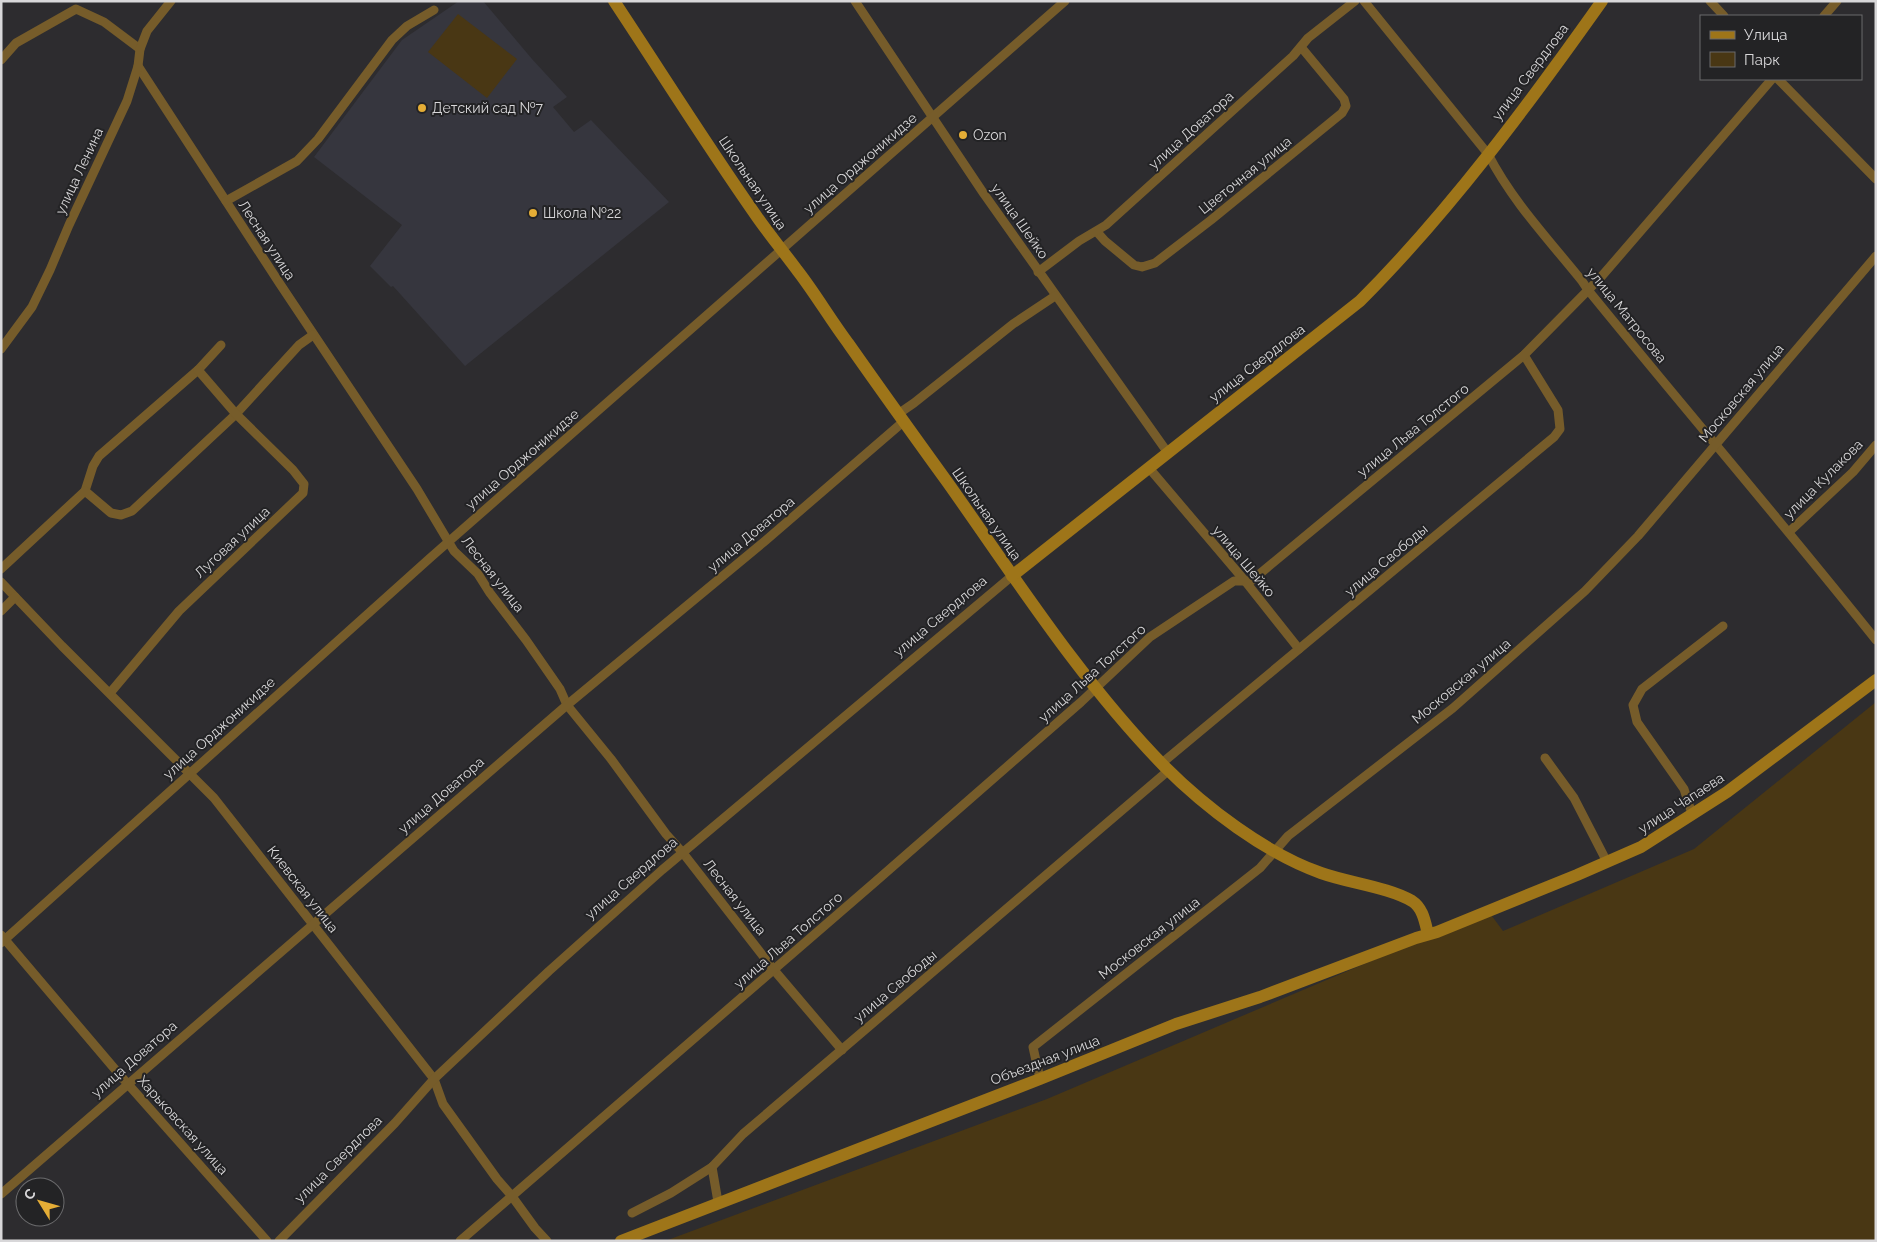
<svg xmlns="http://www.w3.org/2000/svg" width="1877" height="1242" font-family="Raleway,sans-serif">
<rect width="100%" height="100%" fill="#2d2c2f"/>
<path fill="#36363e" d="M 459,1 L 483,1 L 532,59 L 567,97 L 553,107 L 574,132 L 591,120 L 669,202 L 465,366 L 393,286 L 391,287 L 370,266 L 402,225 L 314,157 L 402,40 Z"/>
<g fill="#493714">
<path d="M 458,14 L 517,59 L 487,98 L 428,52 Z"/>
<path d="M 1876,702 L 1876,1241 L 665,1241 L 1047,1099 L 1430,936 L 1486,908 L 1503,931 L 1694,849 Z"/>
</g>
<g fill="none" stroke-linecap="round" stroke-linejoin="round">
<g stroke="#765c2a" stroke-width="9">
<path d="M 855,1 L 984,194 L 1168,453"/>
<path d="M 1364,1 L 1488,154 C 1512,201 1549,240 1582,281 L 1588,290 C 1683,407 1782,522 1876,640"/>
<path d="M 1710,1 L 1724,16"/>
<path d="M 1824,16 L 1837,1"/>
<path d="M 1,60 L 16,43 L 76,9 L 104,22 L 140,49"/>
<path d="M 138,66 L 280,284 L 417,489 L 454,551 L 478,574 L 490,593 L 526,640 L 560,689 L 567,705 L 611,759 L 666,834 L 683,853 L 774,970 L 842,1050"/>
<path d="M 1778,79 L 1876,179"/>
<path d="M 226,201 L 297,161 L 318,139 L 392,40 L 407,26 L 434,10"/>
<path d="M 1097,232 L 1105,241 L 1134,265 L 1142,267 L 1155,263 L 1211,220 L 1342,113 L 1346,106 L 1344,99 L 1301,47"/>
<path d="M 1038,272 L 1079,241 L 1106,225 L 1293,56 L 1308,38 L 1355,1"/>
<path d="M 1,349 L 32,307 L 50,270 L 69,225 L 127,101 L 138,66 L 140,49 L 147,31 L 171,1"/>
<path d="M 898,414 L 914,403 L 1013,324 L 1055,296"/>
<path d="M 1149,468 L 1245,581 L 1299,649"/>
<path d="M 85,491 L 93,466 L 99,456 L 198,370 L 221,345"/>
<path d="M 1789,532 L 1853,472 L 1876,445"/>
<path d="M 1,569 L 85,491 L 111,513 L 121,515 L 132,511 L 236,414 L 299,345 L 313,335"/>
<path d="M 1,582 L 62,646 L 214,798 L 434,1079 L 443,1104 L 497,1179 L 511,1195 L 535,1228 L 547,1241"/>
<path d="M 1,611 L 15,597"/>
<path d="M 110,693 L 179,611 L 303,493 L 304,484 L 293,470 L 236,414 L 198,370"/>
<path d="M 1545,758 L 1574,798 L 1607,862"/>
<path d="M 1162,763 L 1554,437 L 1560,429 L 1558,410 L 1524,355"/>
<path d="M 1692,814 L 1684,789 L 1637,722 L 1633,705 L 1642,689 L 1723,626"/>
<path d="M 1,935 L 119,1074 L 267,1241"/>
<path d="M 1,943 L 430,558 L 1065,1"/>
<path d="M 1040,1079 L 1033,1047 L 1260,868 L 1288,836 L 1453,708 L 1585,591 L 1638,536 L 1876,256"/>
<path d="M 712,1167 L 718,1202"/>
<path d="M 1,1194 L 567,705 L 765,541 L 903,422"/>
<path d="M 632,1213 L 671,1193 L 712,1167 L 743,1134 L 1169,770"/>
<path d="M 279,1241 L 395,1123 L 434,1079 L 549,971 L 662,870 L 1012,576"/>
<path d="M 460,1241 L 875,882 L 1081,702 L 1150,637 L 1234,581 L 1251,581 L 1524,355 L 1601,277 L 1772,79"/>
</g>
<g stroke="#9e7519" stroke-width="12">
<path d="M 614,1 C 661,72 706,144 755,214 C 768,233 783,251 797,270 C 815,293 830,319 848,343 C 881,390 914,436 948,483 C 1016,579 1081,681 1164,766 C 1206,808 1265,853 1321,873 C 1349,883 1388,887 1412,901 C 1423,908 1425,922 1428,934"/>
<path d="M 1012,576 L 1360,301 C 1449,212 1529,104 1602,1"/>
<path d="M 621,1241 L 1040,1079 L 1176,1024 L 1260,997 L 1416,938 L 1437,932 L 1577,875 L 1641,847 L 1727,792 L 1876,680"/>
</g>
</g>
<g fill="#e5ad36" stroke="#232325" stroke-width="2">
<circle cx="422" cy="108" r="5"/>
<circle cx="963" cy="135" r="5"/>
<circle cx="533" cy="213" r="5"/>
</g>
<g text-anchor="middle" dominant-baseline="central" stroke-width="4" stroke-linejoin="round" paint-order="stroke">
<g font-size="14" fill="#d8d7d9" stroke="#232325">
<text transform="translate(1530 72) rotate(-53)">улица Свердлова</text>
<text transform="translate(1191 130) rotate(-42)">улица Доватора</text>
<text transform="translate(860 163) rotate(-41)">улица Орджоникидзе</text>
<text transform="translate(79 171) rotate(-65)">улица Ленина</text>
<text transform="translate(1245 175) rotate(-39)">Цветочная улица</text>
<text transform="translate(753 183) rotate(56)">Школьная улица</text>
<text transform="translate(1020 221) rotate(55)">улица Шейко</text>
<text transform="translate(267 240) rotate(57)">Лесная улица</text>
<text transform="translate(1627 315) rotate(51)">улица Матросова</text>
<text transform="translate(1257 363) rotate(-38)">улица Свердлова</text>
<text transform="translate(1741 393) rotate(-50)">Московская улица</text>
<text transform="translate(1413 430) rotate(-39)">улица Льва Толстого</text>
<text transform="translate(522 459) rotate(-41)">улица Орджоникидзе</text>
<text transform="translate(1823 479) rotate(-45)">улица Кулакова</text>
<text transform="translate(987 514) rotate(55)">Школьная улица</text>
<text transform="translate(751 534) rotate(-40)">улица Доватора</text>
<text transform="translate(232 542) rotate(-43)">Луговая улица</text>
<text transform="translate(1386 560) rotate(-40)">улица Свободы</text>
<text transform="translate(1244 561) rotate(50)">улица Шейко</text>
<text transform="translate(493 574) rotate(52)">Лесная улица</text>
<text transform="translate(940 616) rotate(-40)">улица Свердлова</text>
<text transform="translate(1092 673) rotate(-42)">улица Льва Толстого</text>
<text transform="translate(1461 681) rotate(-40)">Московская улица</text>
<text transform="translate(219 728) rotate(-42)">улица Орджоникидзе</text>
<text transform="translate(441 795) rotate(-41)">улица Доватора</text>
<text transform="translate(1681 803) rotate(-33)">улица Чапаева</text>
<text transform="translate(631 878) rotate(-41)">улица Свердлова</text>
<text transform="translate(303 889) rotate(52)">Киевская улица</text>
<text transform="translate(735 897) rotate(52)">Лесная улица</text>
<text transform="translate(1149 938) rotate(-38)">Московская улица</text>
<text transform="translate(788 940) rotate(-41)">улица Льва Толстого</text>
<text transform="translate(895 986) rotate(-40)">улица Свободы</text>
<text transform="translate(134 1059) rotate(-41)">улица Доватора</text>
<text transform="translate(1045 1060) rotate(-21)">Объездная улица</text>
<text transform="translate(183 1125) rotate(48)">Харьковская улица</text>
<text transform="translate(338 1159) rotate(-45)">улица Свердлова</text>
</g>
<g font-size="14" fill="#d8d7d9" stroke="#232325" text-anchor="start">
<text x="432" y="108">Детский сад №7</text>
<text x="973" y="135">Ozon</text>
<text x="543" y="213">Школа №22</text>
</g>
</g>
<rect width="1877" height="1242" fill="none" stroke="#d8d7d9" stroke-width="5"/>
<rect x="1700" y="15" width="162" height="65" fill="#232325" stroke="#6b6b6d"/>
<rect x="1710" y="31" width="25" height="8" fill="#9e7519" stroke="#6b6b6d"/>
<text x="1744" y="40" font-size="15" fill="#d8d7d9">Улица</text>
<rect x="1710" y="52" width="25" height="15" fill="#493714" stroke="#6b6b6d"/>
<text x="1744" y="65" font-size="15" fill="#d8d7d9">Парк</text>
<g transform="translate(40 1202) rotate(307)"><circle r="24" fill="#232325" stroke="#6b6b6d"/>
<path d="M0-4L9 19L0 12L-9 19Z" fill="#e5ad36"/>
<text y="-8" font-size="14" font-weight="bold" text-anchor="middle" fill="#d8d7d9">С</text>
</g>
</svg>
